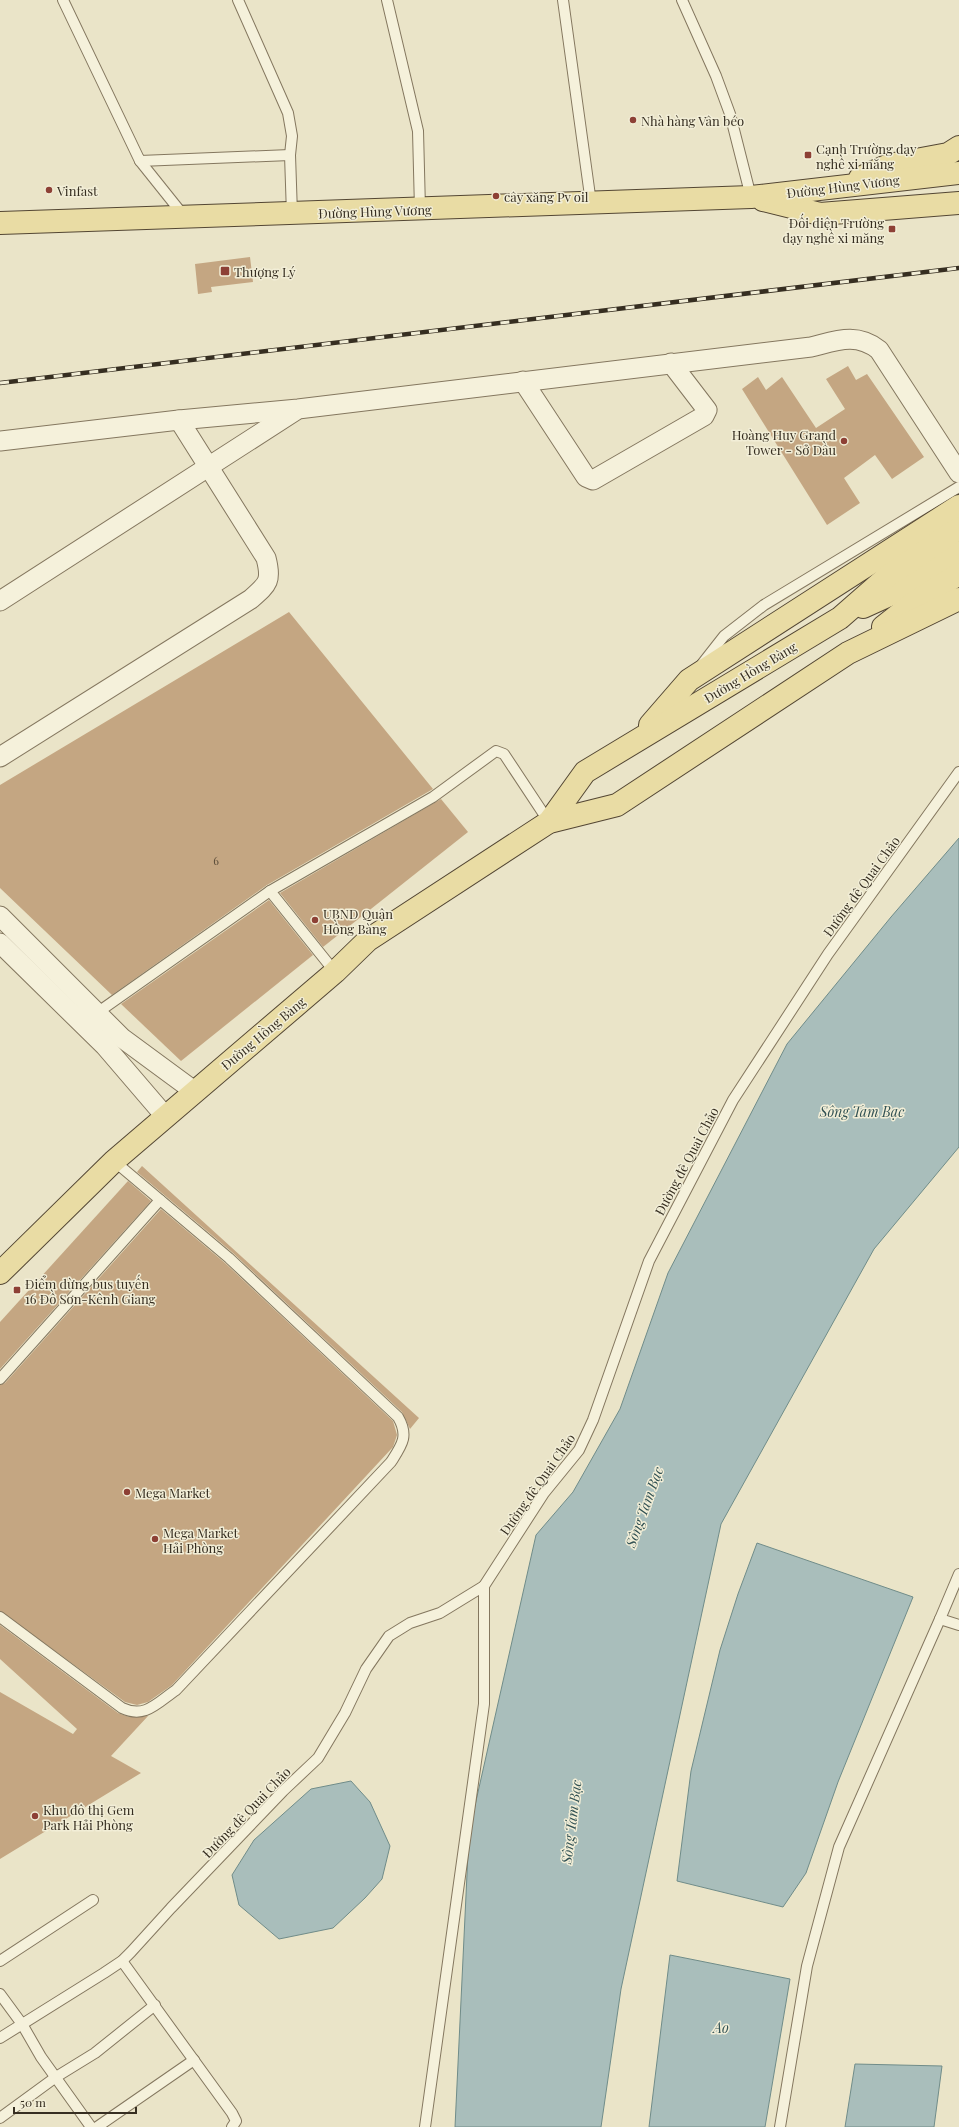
<svg xmlns="http://www.w3.org/2000/svg" width="959" height="2127" font-family="'Playfair Display',serif">
<rect width="100%" height="100%" fill="#eae4c8"/>
<g fill="#a9bebb" stroke="#708c89">
<path d="M 959,838 L 959,1147 L 874,1249 L 721,1524 L 621,1989 L 601,2127 L 455,2127 L 469,1832 L 536,1535 L 573,1492 L 620,1409 L 668,1273 L 787,1044 L 891,917 Z"/>
<path d="M 757,1543 L 913,1597 L 838,1782 L 806,1873 L 783,1907 L 677,1881 L 691,1771 L 720,1650 L 738,1594 Z"/>
<path d="M 351,1781 L 370,1802 L 390,1846 L 382,1879 L 365,1898 L 333,1928 L 279,1939 L 239,1905 L 232,1875 L 254,1840 L 311,1789 Z"/>
<path d="M 670,1955 L 790,1979 L 765,2127 L 649,2127 Z"/>
<path d="M 855,2064 L 942,2066 L 934,2127 L 845,2127 Z"/>
</g>
<g fill="#c4a682">
<path d="M 250,257 L 253,282 L 211,287 L 212,292 L 198,294 L 195,264 Z"/>
<path d="M 848,366 L 856,380 L 867,374 L 924,457 L 892,479 L 875,455 L 844,478 L 860,503 L 827,525 L 742,389 L 758,377 L 766,390 L 782,377 L 816,428 L 845,409 L 826,379 Z"/>
<path d="M 289,612 L 433,789 L 267,885 L 112,995 L 0,888 L 0,785 Z"/>
<path d="M 441,799 L 468,832 L 323,947 L 280,893 Z"/>
<path d="M 269,900 L 313,955 L 181,1061 L 121,1004 Z"/>
<path d="M 142,1166 L 419,1418 L 410,1429 L 402,1412 L 233,1253 L 137,1172 Z"/>
<path d="M 128,1181 L 151,1201 L 0,1369 L 0,1322 Z"/>
<path d="M 161,1209 L 225,1263 L 393,1421 L 397,1435 L 393,1447 L 172,1685 L 148,1702 L 137,1705 L 125,1702 L 0,1611 L 0,1385 L 5,1383 Z"/>
<path d="M 0,1625 L 118,1713 L 129,1717 L 148,1716 L 111,1756 L 141,1773 L 0,1859 L 0,1692 L 73,1734 L 77,1729 L 0,1659 Z"/>
</g>
<g fill="none" stroke-linecap="round" stroke-linejoin="round">
<g stroke="#84775f" stroke-width="12">
<g id="lane">
<path d="M 63,0 L 140,161 L 290,155 L 292,214"/>
<path d="M 238,0 L 288,113 L 292,136 L 290,155"/>
<path d="M 387,0 L 418,131 L 420,209"/>
<path d="M 563,0 L 591,203"/>
<path d="M 682,0 L 716,76 L 730,114 L 751,197"/>
<path d="M 140,161 L 184,216"/>
<path d="M 702,664 L 724,636 L 764,605 L 959,487"/>
<path d="M 270,891 L 335,972"/>
<path d="M 94,1015 L 270,891 L 433,797 L 496,751 L 504,754 L 549,822"/>
<path d="M 0,1379 L 160,1200"/>
<path d="M 959,1574 L 940,1619 L 959,1625"/>
<path d="M 0,1617 L 122,1708 C 145,1719 157,1703 176,1690 L 391,1462 C 402,1445 409,1436 398,1417 L 229,1258 L 114,1161"/>
<path d="M 0,1961 L 93,1900"/>
<path d="M 122,1961 L 232,2113 L 236,2121 L 232,2127"/>
<path d="M 0,1994 L 22,2024 L 41,2057 L 91,2127"/>
<path d="M 0,2038 L 104,1973 L 122,1961 L 131,1952 L 171,1908 L 283,1791 L 318,1758 L 345,1713 L 366,1669 L 389,1636 L 410,1623 L 440,1613 L 484,1586"/>
<path d="M 0,2118 L 56,2077 L 95,2053 L 155,2005"/>
<path d="M 97,2127 L 194,2060"/>
<path d="M 425,2127 L 484,1704 L 484,1586 L 544,1493 L 579,1450 L 593,1420 L 649,1261 L 733,1100 L 828,954 L 959,772"/>
<path d="M 780,2127 L 807,1966 L 839,1847 L 940,1619"/>
</g>
</g>
<g stroke="#84775f" stroke-width="21">
<g id="street">
<path d="M 523,381 L 586,477 L 593,480 L 704,416 L 707,410 L 671,363"/>
<path d="M 0,441 L 179,420 L 298,409 L 811,347 C 836,341 856,332 879,350 L 959,473"/>
<path d="M 0,601 L 295,411"/>
<path d="M 0,757 L 251,599 C 268,584 272,581 266,558 L 179,420"/>
<path d="M 0,916 L 122,1038 L 194,1091"/>
<path d="M 0,943 L 105,1046 L 165,1116"/>
</g>
</g>
<g stroke="#534633" stroke-width="24">
<g id="primary">
<path d="M 860,178 L 889,165 L 948,154 L 959,147"/>
<path d="M 763,200 L 820,214 L 959,203"/>
<path d="M 0,223 L 751,197 L 959,173"/>
<path d="M 863,607 L 896,592 L 959,552"/>
<path d="M 883,627 L 916,601 L 959,574"/>
<path d="M 650,725 L 689,680 L 959,506"/>
<path d="M 549,822 L 585,772 L 840,618 L 888,576 L 959,528"/>
<path d="M 0,1273 L 114,1161 L 335,972 L 368,940 L 549,822 L 617,805 L 848,653 L 959,599"/>
</g>
</g>
<use href="#lane" stroke="#f5f1db" stroke-width="10"/>
<use href="#street" stroke="#f5f1db" stroke-width="19"/>
<use href="#primary" stroke="#e9dca4" stroke-width="22"/>
<g stroke="#362e21" stroke-width="4.5">
<path id="rail" d="M 0,383 L 959,268"/>
</g>
<use href="#rail" stroke="#f2eed7" stroke-width="3" stroke-dasharray="9" stroke-linecap="butt"/>
</g>
<g fill="#8d4035" stroke="#f2eed7" stroke-width="1.5">
<circle cx="633" cy="120" r="4"/>
<rect x="804" y="151" width="8" height="8" rx="2"/>
<circle cx="49" cy="190" r="4"/>
<circle cx="496" cy="196" r="4"/>
<rect x="888" y="225" width="8" height="8" rx="2"/>
<rect x="220" y="266" width="10" height="10" rx="2"/>
<circle cx="844" cy="441" r="4"/>
<circle cx="315" cy="920" r="4"/>
<rect x="13" y="1286" width="8" height="8" rx="2"/>
<circle cx="127" cy="1492" r="4"/>
<circle cx="155" cy="1539" r="4"/>
<circle cx="35" cy="1816" r="4"/>
</g>
<g text-anchor="middle" dominant-baseline="central" stroke-width="3" stroke-linejoin="round" paint-order="stroke">
<g font-size="11" fill="#5a4c39">
<text x="216" y="860">6</text>
</g>
<g font-size="13" fill="#362e21" stroke="#f2eed7" text-anchor="start">
<text x="641" y="120">Nhà hàng Vân béo</text>
<text x="816" y="148">Cạnh Trường dạy<tspan x="816" dy="15">nghề xi măng</tspan></text>
<text x="57" y="190">Vinfast</text>
<text x="504" y="196">cây xăng Pv oil</text>
<text x="884" y="222" text-anchor="end">Đối diện Trường<tspan x="884" dy="15">dạy nghề xi măng</tspan></text>
<text x="234" y="271">Thượng Lý</text>
<text x="836" y="434" text-anchor="end">Hoàng Huy Grand<tspan x="836" dy="15">Tower - Sở Dầu</tspan></text>
<text x="323" y="913">UBND Quận<tspan x="323" dy="15">Hồng Bàng</tspan></text>
<text x="25" y="1283">Điểm dừng bus tuyến<tspan x="25" dy="15">16 Đồ Sơn-Kênh Giang</tspan></text>
<text x="135" y="1492">Mega Market</text>
<text x="163" y="1532">Mega Market<tspan x="163" dy="15">Hải Phòng</tspan></text>
<text x="43" y="1809">Khu đô thị Gem<tspan x="43" dy="15">Park Hải Phòng</tspan></text>
</g>
<g font-size="13" fill="#362e21" stroke="#f2eed7">
<text transform="translate(843 186) rotate(-7)">Đường Hùng Vương</text>
<text transform="translate(375 211) rotate(-2)">Đường Hùng Vương</text>
<text transform="translate(750 672) rotate(-31)">Đường Hồng Bàng</text>
<text transform="translate(861 886) rotate(-54)">Đường đê Quai Chảo</text>
<text transform="translate(263 1033) rotate(-40)">Đường Hồng Bàng</text>
<text transform="translate(686 1161) rotate(-62)">Đường đê Quai Chảo</text>
<text transform="translate(537 1484) rotate(-55)">Đường đê Quai Chảo</text>
<text transform="translate(246 1812) rotate(-46)">Đường đê Quai Chảo</text>
</g>
<g font-size="14" font-style="italic" fill="#325254" stroke="#f2eed7">
<text x="862" y="1111">Sông Tam Bạc</text>
<text transform="translate(644 1507) rotate(-70)">Sông Tam Bạc</text>
<text transform="translate(571 1822) rotate(-83)">Sông Tam Bạc</text>
<text x="721" y="2027">Ao</text>
</g>
</g>
<path d="M14 2107v6h122v-6" fill="none" stroke="#362e21" stroke-width="2"/>
<text x="20" y="2107" font-size="12" fill="#362e21" stroke="#f2eed7" stroke-width="3" paint-order="stroke">50 m</text>
</svg>
